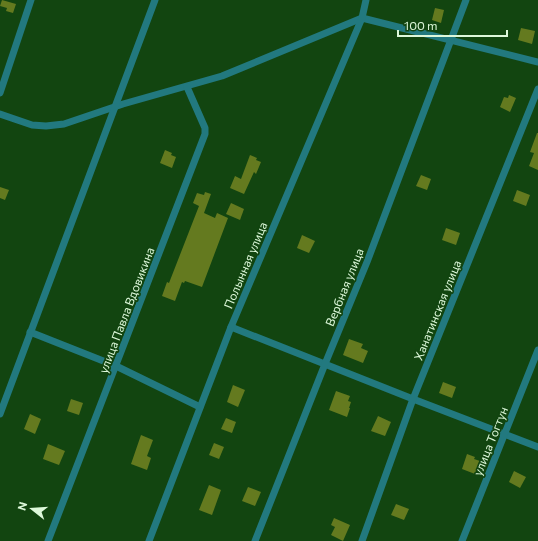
<svg xmlns="http://www.w3.org/2000/svg" width="538" height="541" font-family="Commissioner,sans-serif">
<rect width="100%" height="100%" fill="#124510"/>
<g fill="#647a1f">
<path d="M 2,0 L 16,4 L 13,13 L 6,11 L 7,8 L 0,6 Z"/>
<path d="M 435,8 L 444,10 L 441,23 L 432,20 Z"/>
<path d="M 521,28 L 535,31 L 532,44 L 518,40 Z"/>
<path d="M 509,95 L 516,98 L 510,112 L 500,107 L 504,97 L 508,98 Z"/>
<path d="M 537,133 L 538,133 L 538,170 L 529,166 L 534,153 L 530,152 Z"/>
<path d="M 165,150 L 172,153 L 171,155 L 176,157 L 172,168 L 160,163 Z"/>
<path d="M 250,155 L 257,158 L 256,160 L 261,162 L 256,174 L 254,172 L 244,194 L 230,188 L 235,176 L 241,179 Z"/>
<path d="M 421,175 L 431,179 L 427,190 L 416,186 Z"/>
<path d="M 0,187 L 9,190 L 5,200 L 0,198 Z"/>
<path d="M 517,190 L 530,195 L 526,206 L 513,201 Z"/>
<path d="M 205,192 L 211,194 L 204,213 L 215,218 L 217,213 L 228,218 L 202,287 L 185,281 L 184,283 L 182,282 L 175,301 L 162,296 L 167,282 L 169,283 L 199,206 L 193,203 L 197,193 L 204,195 Z"/>
<path d="M 231,203 L 244,209 L 240,220 L 226,214 Z"/>
<path d="M 446,228 L 460,233 L 456,245 L 442,240 Z"/>
<path d="M 302,235 L 315,241 L 309,253 L 297,248 Z"/>
<path d="M 349,339 L 363,344 L 361,348 L 368,351 L 363,363 L 343,355 Z"/>
<path d="M 443,382 L 456,387 L 452,398 L 439,393 Z"/>
<path d="M 233,385 L 245,390 L 238,407 L 227,402 Z"/>
<path d="M 336,391 L 350,396 L 348,401 L 351,402 L 349,408 L 350,408 L 347,417 L 329,410 Z"/>
<path d="M 71,399 L 83,403 L 79,415 L 67,411 Z"/>
<path d="M 30,414 L 41,419 L 35,434 L 24,429 Z"/>
<path d="M 378,416 L 391,422 L 385,436 L 371,431 Z"/>
<path d="M 226,418 L 236,422 L 232,433 L 221,429 Z"/>
<path d="M 141,435 L 153,440 L 147,456 L 151,458 L 147,470 L 131,464 Z"/>
<path d="M 214,443 L 224,447 L 219,459 L 209,455 Z"/>
<path d="M 48,444 L 65,451 L 59,465 L 43,459 Z"/>
<path d="M 467,454 L 475,457 L 474,459 L 480,461 L 475,474 L 462,469 Z"/>
<path d="M 514,471 L 526,477 L 520,488 L 509,482 Z"/>
<path d="M 209,485 L 221,490 L 212,515 L 199,510 Z"/>
<path d="M 248,487 L 261,492 L 255,506 L 242,501 Z"/>
<path d="M 396,504 L 409,509 L 404,520 L 391,515 Z"/>
<path d="M 334,518 L 350,525 L 343,541 L 331,535 L 335,527 L 331,525 Z"/>
</g>
<g fill="none" stroke-linecap="round" stroke-linejoin="round">
<g stroke="#22797f" stroke-width="7">
<path d="M 0,93 L 31,0"/>
<path d="M 0,114 L 32,125 L 46,126 L 64,124 L 123,104 L 222,76 L 362,18 L 538,62"/>
<path d="M 231,327 L 413,399 L 538,447"/>
<path d="M 30,332 L 116,366 L 200,407"/>
<path d="M 0,414 L 155,0"/>
<path d="M 48,541 L 205,134 L 205,128 L 187,87"/>
<path d="M 149,541 L 231,327 L 362,18 L 366,0"/>
<path d="M 255,541 L 325,364 L 367,262 L 466,0"/>
<path d="M 362,541 L 413,399 L 538,89"/>
<path d="M 462,541 L 538,350"/>
</g>
</g>
<g text-anchor="middle" dominant-baseline="central" stroke-width="3.5" stroke-linejoin="round" paint-order="stroke">
<g font-size="12" fill="#ddf8da" stroke="#124510">
<text transform="translate(245 265) rotate(-67)">Полынная улица</text>
<text transform="translate(344 287) rotate(-68)">Вербная улица</text>
<text transform="translate(126 310) rotate(-69)">улица Павла Вдовикина</text>
<text transform="translate(437 310) rotate(-68)">Ханатинская улица</text>
<text transform="translate(490 441) rotate(-68)">улица Тогтун</text>
</g>
</g>
<g transform="translate(32 509) rotate(287)" stroke="#124510" stroke-width="3" paint-order="stroke">
<path d="M0-3L7 15L0 10L-7 15Z" fill="#ddf8da"/>
<text y="-6" font-size="11" font-weight="bold" text-anchor="middle" fill="#ddf8da">N</text>
</g>
<path d="M398 30v6h109v-6" fill="none" stroke="#ddf8da" stroke-width="2"/>
<text x="404" y="30" font-size="12" fill="#ddf8da" stroke="#124510" stroke-width="3" paint-order="stroke">100 m</text>
</svg>
